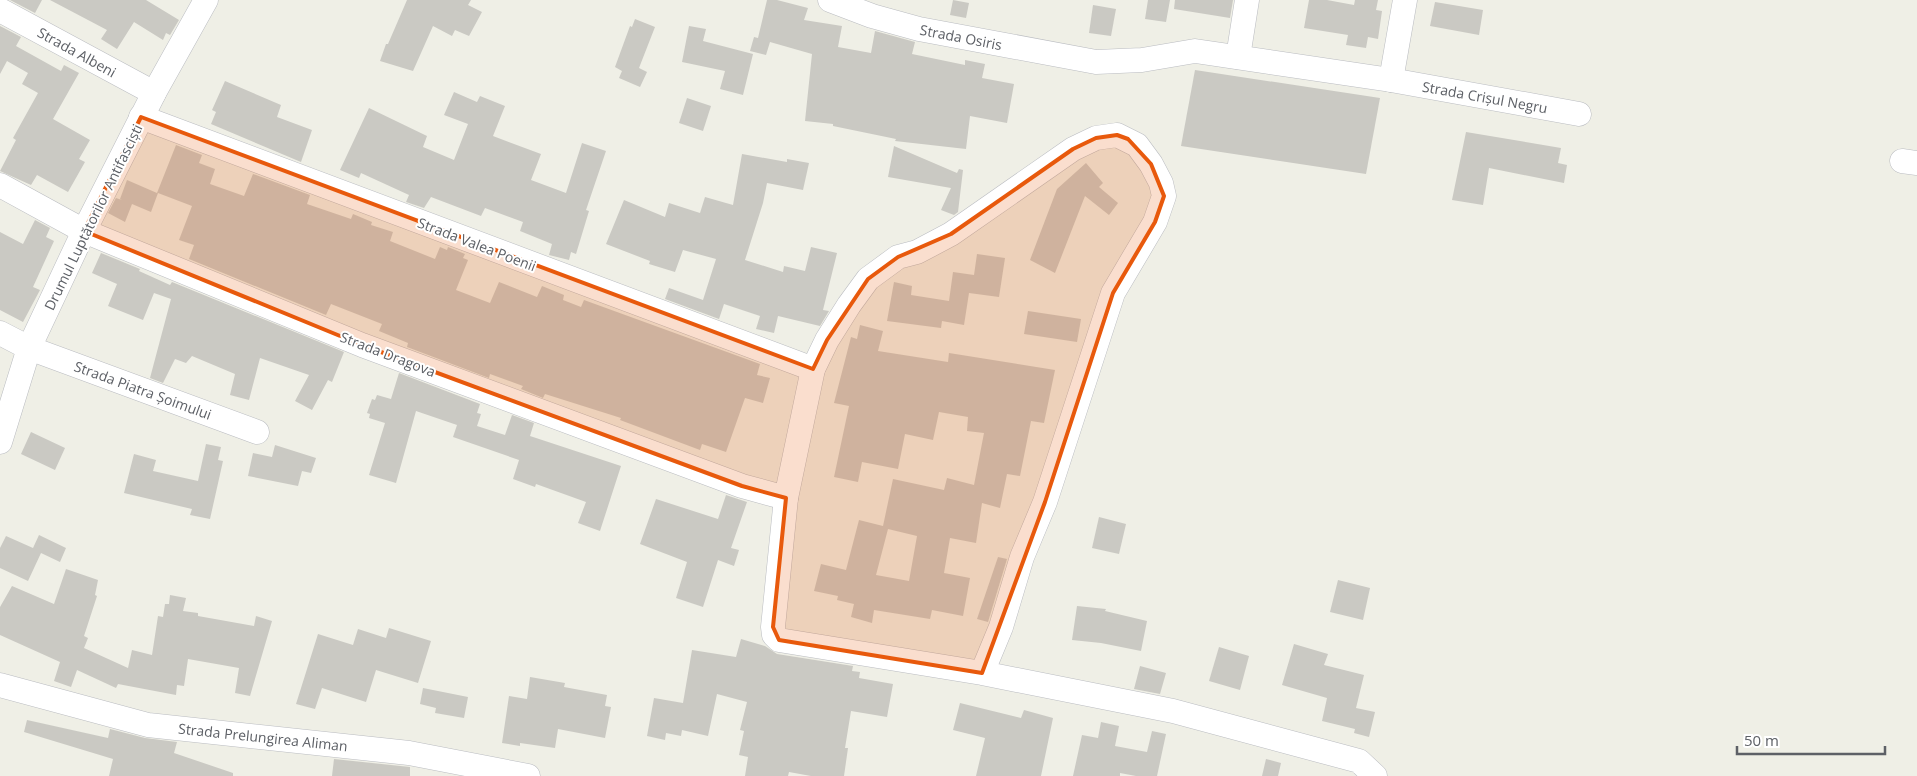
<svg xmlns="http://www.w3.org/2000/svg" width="1917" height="776" font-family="'Open Sans',sans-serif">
<rect width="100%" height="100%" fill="#efefe6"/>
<g fill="#cac9c3" fill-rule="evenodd">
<path d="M 10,0 L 42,0 L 35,13 Z"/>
<path d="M 50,0 L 146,0 L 179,20 L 170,35 L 166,33 L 163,40 L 134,22 L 117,49 L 101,39 L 107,30 Z"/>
<path d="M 407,0 L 471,0 L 468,5 L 482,12 L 469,36 L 455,30 L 452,36 L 433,26 L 413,71 L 380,61 L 386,44 L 388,44 Z"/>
<path d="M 767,0 L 777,0 L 808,8 L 804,20 L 842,26 L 838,47 L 871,53 L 875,31 L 915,42 L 912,54 L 965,65 L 965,60 L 985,64 L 982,78 L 1014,84 L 1007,123 L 970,116 L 966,149 L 895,141 L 896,139 L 833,126 L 833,124 L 805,121 L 812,54 L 770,42 L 766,55 L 750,51 L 754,37 L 758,38 Z"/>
<path d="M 953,0 L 969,3 L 966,18 L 950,15 Z"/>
<path d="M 1148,0 L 1170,0 L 1166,22 L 1145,19 Z"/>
<path d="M 1175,0 L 1233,0 L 1230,18 L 1174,9 Z"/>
<path d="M 1309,0 L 1327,0 L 1354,5 L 1355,0 L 1378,0 L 1376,10 L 1382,11 L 1378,39 L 1368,37 L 1366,48 L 1346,45 L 1348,35 L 1304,28 Z"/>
<path d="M 1435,2 L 1483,10 L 1479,35 L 1430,26 Z"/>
<path d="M 1093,5 L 1116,9 L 1111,36 L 1089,33 Z"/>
<path d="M 635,19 L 655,27 L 639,68 L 647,72 L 640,87 L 619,78 L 622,71 L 615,67 L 630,26 L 632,27 Z"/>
<path d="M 0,26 L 21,37 L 16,46 L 61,71 L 64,65 L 79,73 L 53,119 L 90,140 L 79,159 L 85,162 L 68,192 L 37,175 L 31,185 L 0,171 L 16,140 L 13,138 L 38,93 L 22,84 L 28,73 L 7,61 L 0,74 Z"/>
<path d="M 689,26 L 706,29 L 703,41 L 753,54 L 743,95 L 720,89 L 725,71 L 682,62 Z"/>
<path d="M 1195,70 L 1380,98 L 1366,174 L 1181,146 Z"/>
<path d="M 225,81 L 281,105 L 277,117 L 312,130 L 301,162 L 211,124 L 216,112 L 212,110 Z"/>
<path d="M 454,92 L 477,102 L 480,96 L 505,106 L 493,136 L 541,154 L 531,180 L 566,193 L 582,143 L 606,151 L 586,210 L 589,211 L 576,254 L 571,252 L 569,260 L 549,255 L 552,244 L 520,231 L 523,222 L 485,208 L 481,216 L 431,197 L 424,208 L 406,202 L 409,195 L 361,173 L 359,178 L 340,170 L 369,108 L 427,136 L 423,147 L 454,160 L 468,124 L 444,115 Z"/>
<path d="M 687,98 L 711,106 L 703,131 L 679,123 Z"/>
<path d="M 1466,132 L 1561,148 L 1558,163 L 1567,165 L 1564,183 L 1489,168 L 1483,205 L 1452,200 Z"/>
<path d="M 176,145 L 202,155 L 199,163 L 215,169 L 210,184 L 244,196 L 253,174 L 310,195 L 307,204 L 351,219 L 353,214 L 372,222 L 371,225 L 393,232 L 390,241 L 435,259 L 440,247 L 447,250 L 448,247 L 465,254 L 463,258 L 468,260 L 456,290 L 490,303 L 499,282 L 537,297 L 542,286 L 564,295 L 563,300 L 581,307 L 584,300 L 760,364 L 757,375 L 770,378 L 763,403 L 745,398 L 726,452 L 702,444 L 700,450 L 620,420 L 621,418 L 545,394 L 543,398 L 521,389 L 523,386 L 490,374 L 489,378 L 407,347 L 408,343 L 379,331 L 382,324 L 331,304 L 326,315 L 189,259 L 194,245 L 179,240 L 192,206 L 158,193 L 151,212 L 132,204 L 125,222 L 108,213 L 116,198 L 122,200 L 120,199 L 127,180 L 157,193 Z"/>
<path d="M 894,146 L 957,173 L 959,169 L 963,170 L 958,212 L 954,215 L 941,210 L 951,188 L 888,177 Z"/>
<path d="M 742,154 L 787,162 L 787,159 L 809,163 L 803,190 L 767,183 L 763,203 L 745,260 L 783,272 L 784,266 L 805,271 L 811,247 L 837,253 L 823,310 L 829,311 L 820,326 L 778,316 L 774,333 L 756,329 L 760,316 L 724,304 L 719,319 L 665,299 L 669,288 L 703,300 L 716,259 L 683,250 L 675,272 L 649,264 L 650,261 L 606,244 L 624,200 L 665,217 L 669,203 L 700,213 L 705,197 L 733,205 Z"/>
<path d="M 1086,163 L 1103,183 L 1099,187 L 1118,203 L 1109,215 L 1085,196 L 1055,273 L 1030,260 L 1057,189 Z"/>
<path d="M 35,220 L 50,228 L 46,237 L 54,241 L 33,287 L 40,290 L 23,322 L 0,310 L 0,232 L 23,244 Z"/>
<path d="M 101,253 L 140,269 L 139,271 L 170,285 L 172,282 L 344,352 L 332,382 L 328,380 L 312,410 L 295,401 L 309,375 L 260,358 L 249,400 L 230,395 L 235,374 L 192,356 L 186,363 L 175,359 L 163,383 L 150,378 L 171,299 L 154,293 L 143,320 L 108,306 L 117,284 L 92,273 Z"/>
<path d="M 977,254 L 1005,258 L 999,297 L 969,293 L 964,325 L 942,321 L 941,328 L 887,321 L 894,282 L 912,286 L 911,295 L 949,301 L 953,272 L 974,275 Z"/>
<path d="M 1028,311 L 1081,319 L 1077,342 L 1024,334 Z"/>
<path d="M 860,325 L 883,331 L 878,351 L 948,362 L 949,353 L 1055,370 L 1044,423 L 1031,421 L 1020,476 L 1007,474 L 1000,508 L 982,503 L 976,543 L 950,538 L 944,573 L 970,578 L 963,616 L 932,610 L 930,619 L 874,610 L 872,623 L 851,617 L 854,604 L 837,600 L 838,596 L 814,591 L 821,564 L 846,570 L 859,520 L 883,526 L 893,479 L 944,490 L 947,478 L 974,485 L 984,433 L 967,431 L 968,417 L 939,412 L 933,440 L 905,434 L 898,469 L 862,462 L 858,482 L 834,477 L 849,406 L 834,403 L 851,337 L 857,339 ZM 888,529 L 917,536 L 909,581 L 876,575 Z"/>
<path d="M 399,373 L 480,404 L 477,413 L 481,414 L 477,426 L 505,435 L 512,415 L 534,423 L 530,436 L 621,466 L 600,531 L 578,523 L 586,502 L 536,484 L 535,487 L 513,479 L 519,460 L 453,437 L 457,425 L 416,411 L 396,483 L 369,475 L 385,423 L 369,418 L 370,414 L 367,413 L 372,399 L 375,400 L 377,395 L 391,399 Z"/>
<path d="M 31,432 L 65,448 L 55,470 L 21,454 Z"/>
<path d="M 206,444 L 221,447 L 218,460 L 223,461 L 210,519 L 190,515 L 192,509 L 124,493 L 134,454 L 156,460 L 153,471 L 198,481 Z"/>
<path d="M 275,445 L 316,458 L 311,473 L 302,471 L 298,486 L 248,476 L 253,453 L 272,457 Z"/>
<path d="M 726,495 L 747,502 L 731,548 L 739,550 L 734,566 L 718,560 L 703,607 L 676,598 L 687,562 L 640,544 L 656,499 L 718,519 Z"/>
<path d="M 1099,517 L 1126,524 L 1119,554 L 1092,548 Z"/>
<path d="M 39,535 L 66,548 L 60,562 L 41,553 L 28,581 L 0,568 L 0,548 L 6,536 L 33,548 Z"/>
<path d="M 998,557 L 1007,559 L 988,622 L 977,619 Z"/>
<path d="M 66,569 L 98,580 L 95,595 L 97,596 L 84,636 L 88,638 L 84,648 L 128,668 L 132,650 L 152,655 L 158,616 L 163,617 L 165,604 L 169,604 L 170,595 L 186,598 L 183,611 L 198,613 L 198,616 L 254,626 L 256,616 L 272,621 L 250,696 L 235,693 L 239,668 L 188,659 L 184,686 L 177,685 L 176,695 L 118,684 L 116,688 L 77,670 L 71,687 L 54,681 L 60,662 L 0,635 L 0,607 L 12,586 L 54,604 Z"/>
<path d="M 1338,580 L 1370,588 L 1363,620 L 1330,612 Z"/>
<path d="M 1077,606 L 1106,609 L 1105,611 L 1147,621 L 1141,651 L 1101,643 L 1072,640 Z"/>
<path d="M 389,628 L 431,641 L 418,683 L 376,670 L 366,702 L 322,688 L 315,709 L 296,704 L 318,634 L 353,645 L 358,629 L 386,638 Z"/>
<path d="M 741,639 L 765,646 L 777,654 L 853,666 L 852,671 L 860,672 L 859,678 L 893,684 L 887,717 L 851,711 L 845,748 L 848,748 L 844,776 L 811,776 L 789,772 L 788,776 L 745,776 L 748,757 L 739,755 L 744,731 L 740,730 L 747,702 L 717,694 L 708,736 L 682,730 L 681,736 L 666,733 L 665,740 L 647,736 L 654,698 L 683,703 L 692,650 L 736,657 Z"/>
<path d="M 1294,644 L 1328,654 L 1324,665 L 1364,675 L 1356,708 L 1375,712 L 1369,737 L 1354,733 L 1355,729 L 1322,721 L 1327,698 L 1282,685 Z"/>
<path d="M 1219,647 L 1249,656 L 1240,690 L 1209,681 Z"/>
<path d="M 1140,666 L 1166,673 L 1160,694 L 1134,689 Z"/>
<path d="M 530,677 L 565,683 L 564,687 L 607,695 L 605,706 L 611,707 L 605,738 L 558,729 L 555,748 L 520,743 L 520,746 L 502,743 L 509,696 L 527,699 Z"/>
<path d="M 423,688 L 468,697 L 464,718 L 435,713 L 436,708 L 420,704 Z"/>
<path d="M 960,703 L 1021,718 L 1024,710 L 1053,718 L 1041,776 L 976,776 L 985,738 L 953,730 Z"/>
<path d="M 27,720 L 108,738 L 110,729 L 145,738 L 177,742 L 174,753 L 233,773 L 233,776 L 109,776 L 113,759 L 24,732 Z"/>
<path d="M 1101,722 L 1119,726 L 1115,746 L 1147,752 L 1152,731 L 1166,734 L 1157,776 L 1136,776 L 1120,773 L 1120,776 L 1073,776 L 1082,735 L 1098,738 Z"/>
<path d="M 334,759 L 410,767 L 410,776 L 332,776 Z"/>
<path d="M 1266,759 L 1281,763 L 1278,776 L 1262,776 Z"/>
</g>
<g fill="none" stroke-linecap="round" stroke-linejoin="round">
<g stroke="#babcc1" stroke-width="25">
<g id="minor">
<path d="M 830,0 L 872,16 L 919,29 L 1096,62 L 1142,60 L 1195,51 L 1391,80 L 1579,114"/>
<path d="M 0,10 L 154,93"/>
<path d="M 1238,57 L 1247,0"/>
<path d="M 1391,80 L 1405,0"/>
<path d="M 141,117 L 813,369"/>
<path d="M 1902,161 L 1917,163"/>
<path d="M 0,185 L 84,231 L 362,345 L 742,486 L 786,498"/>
<path d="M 0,333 L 29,348 L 257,432"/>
<path d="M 0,442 L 29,348 L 84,231 L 154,93 L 206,0"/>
<path d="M 982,673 L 1001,627 L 1022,557 L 1045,502 L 1113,293 L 1155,222 L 1164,196 L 1161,183 L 1151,164 L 1137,145 L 1117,135 L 1096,138 L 1073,149 L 951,234 L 917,252 L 898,257 L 868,279 L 849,305 L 827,340 L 813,369 L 786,498 L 773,627 L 774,635 L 779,640 L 982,673 L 1173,711 L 1359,761 L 1375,776"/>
<path d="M 0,685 L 148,725 L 409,753 L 528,776"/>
</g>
</g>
<use href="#minor" stroke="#fff" stroke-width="24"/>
</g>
<path fill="#e8590c" fill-opacity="0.2" stroke="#e8590c" stroke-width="4" stroke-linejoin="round" d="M 141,117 L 813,369 L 827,340 L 868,279 L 898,257 L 951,234 L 1073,149 L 1096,138 L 1117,135 L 1128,139 L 1151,164 L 1164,196 L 1155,222 L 1113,293 L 1045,502 L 982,673 L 779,640 L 773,627 L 786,498 L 742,486 L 362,345 L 84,231 Z"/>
<g text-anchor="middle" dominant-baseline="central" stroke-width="4" stroke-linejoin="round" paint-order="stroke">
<g font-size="14" fill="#5d6066" stroke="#fff">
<text transform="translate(961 37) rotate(11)">Strada Osiris</text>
<text transform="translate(77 52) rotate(29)">Strada Albeni</text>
<text transform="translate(1485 97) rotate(10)">Strada Crișul Negru</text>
<text transform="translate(93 217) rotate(-64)">Drumul Luptătorilor Antifasciști</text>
<text transform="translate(477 244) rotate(21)">Strada Valea Poenii</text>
<text transform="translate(388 354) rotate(21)">Strada Dragova</text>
<text transform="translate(143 390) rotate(20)">Strada Piatra Șoimului</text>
<text transform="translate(263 737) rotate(6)">Strada Prelungirea Aliman</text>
</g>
</g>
<path d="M1737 746v8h148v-8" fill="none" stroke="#5d6066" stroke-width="2.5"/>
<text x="1744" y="746" font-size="15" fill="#5d6066" stroke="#ffffff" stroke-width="4" paint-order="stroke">50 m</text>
</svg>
